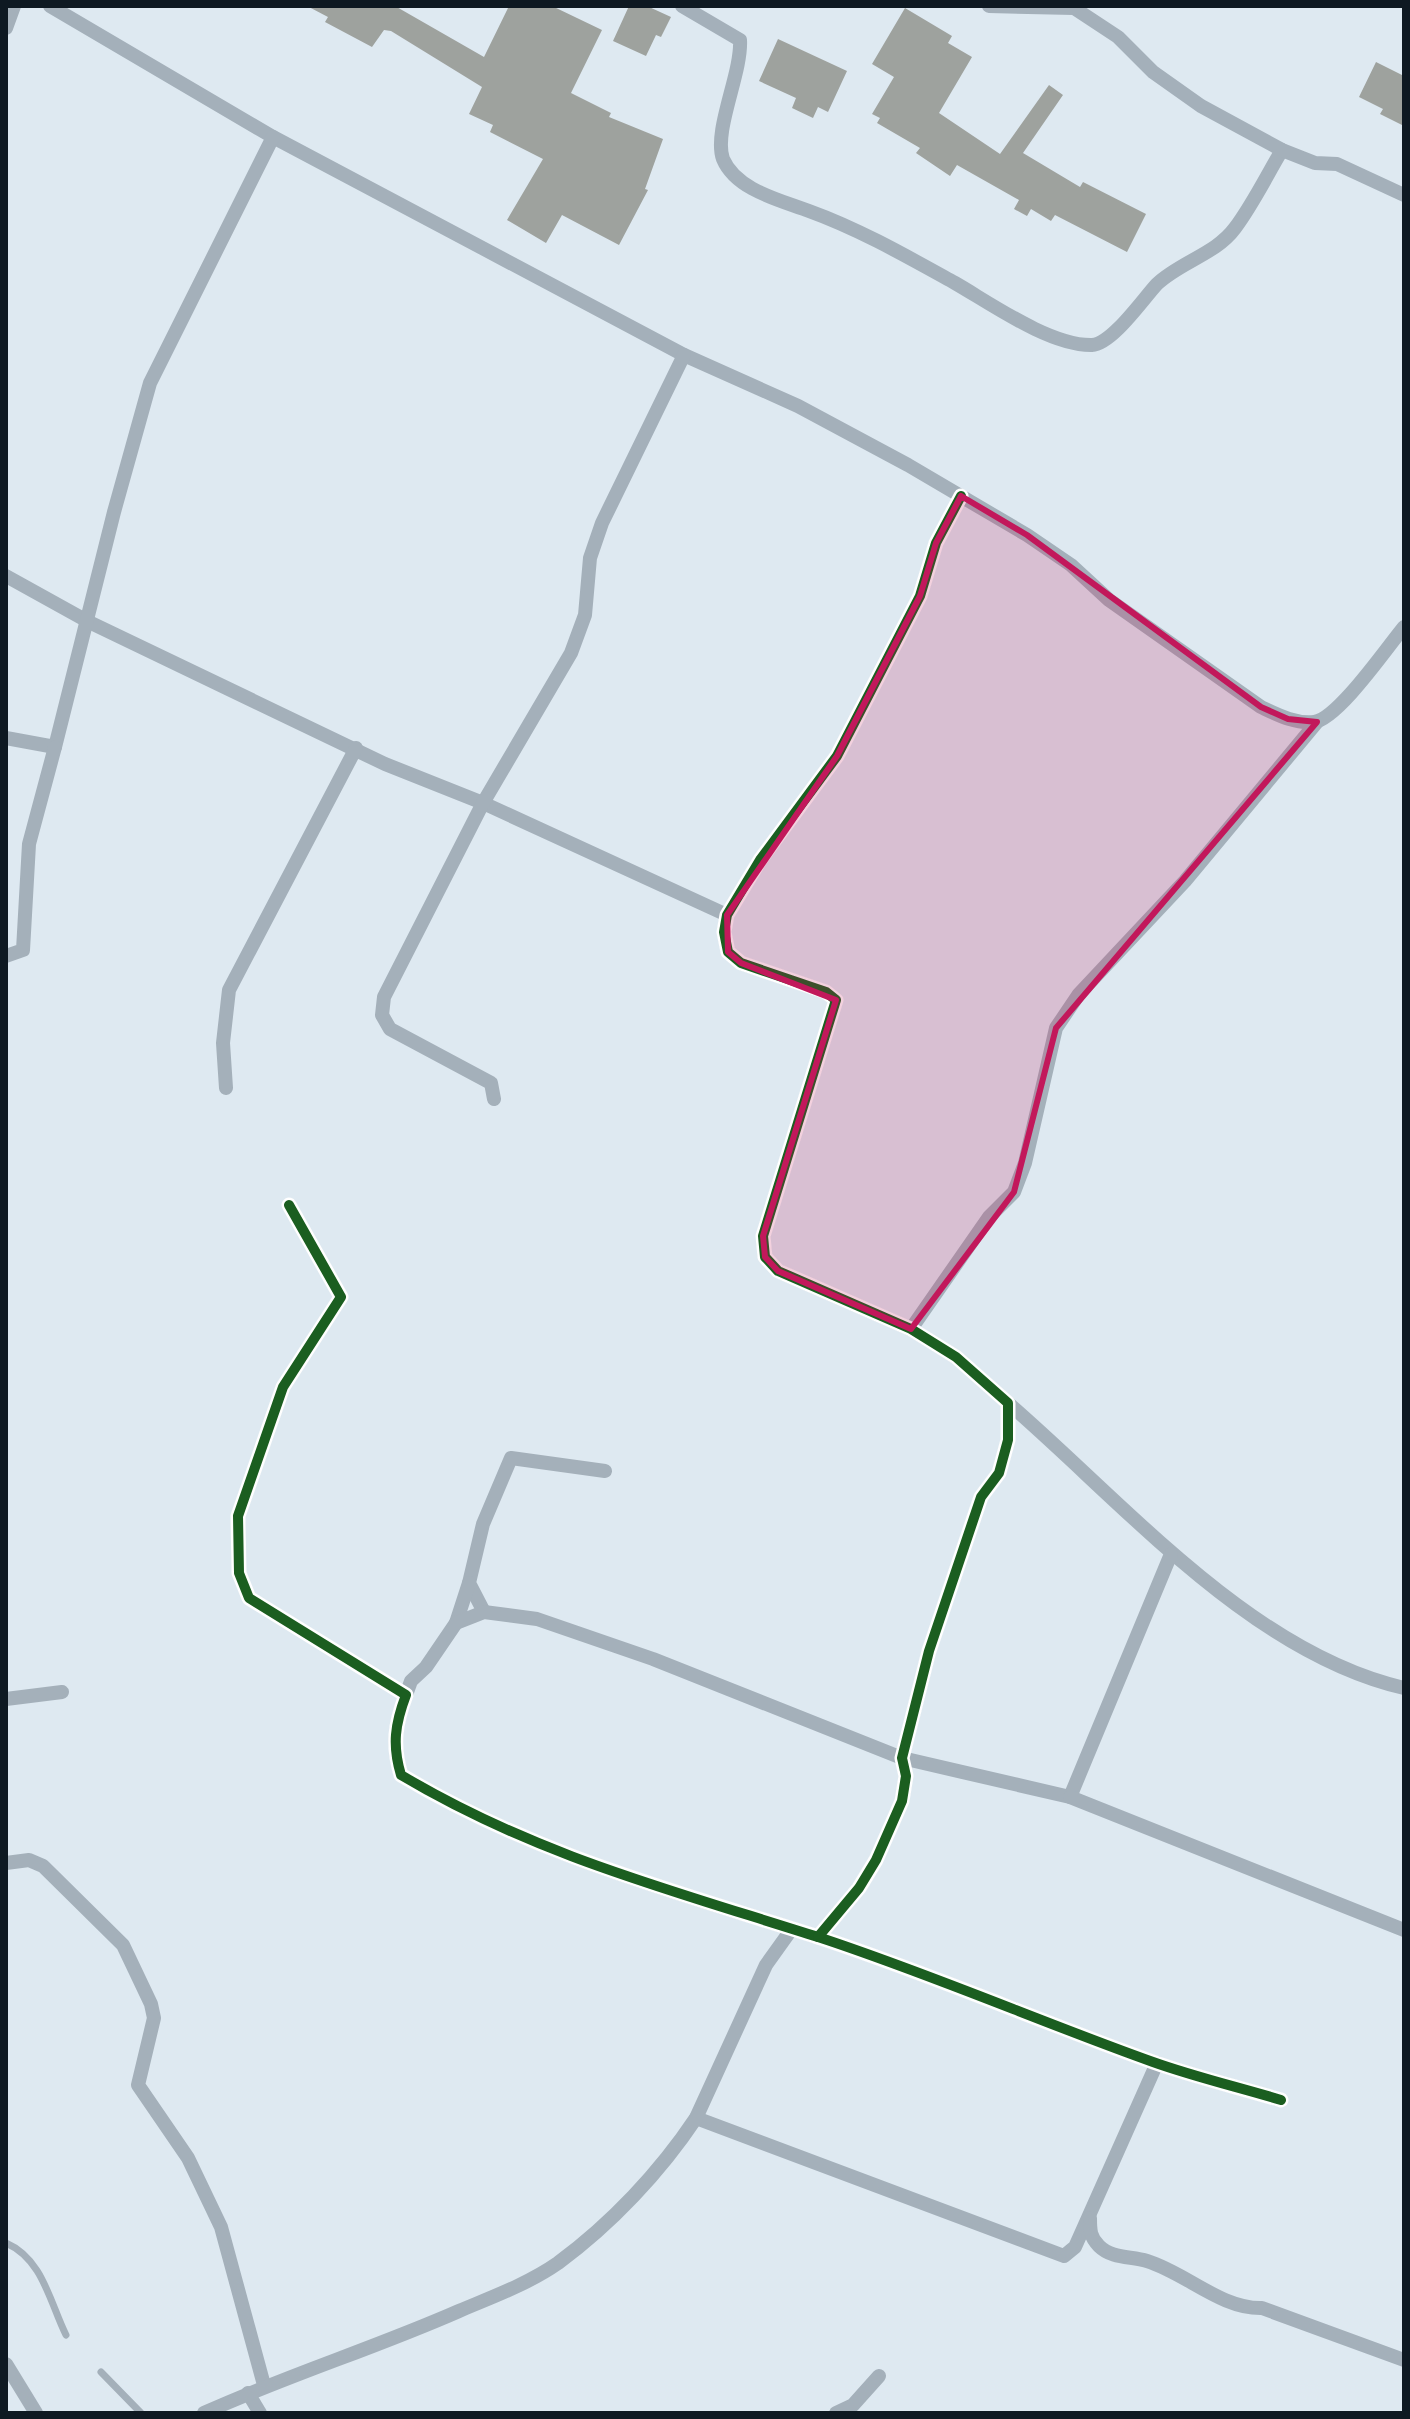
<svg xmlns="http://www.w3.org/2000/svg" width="1410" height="2419" font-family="'Noto Serif',serif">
<rect width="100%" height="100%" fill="#dee9f1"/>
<g fill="#9ea29e">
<path d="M 307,6 L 395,6 L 484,57 L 509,6 L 552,6 L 602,30 L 571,93 L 611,113 L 609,117 L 663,139 L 645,189 L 648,190 L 619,245 L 562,215 L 546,243 L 507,220 L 543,159 L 490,132 L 493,125 L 469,114 L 482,87 L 391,31 L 384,30 L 372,47 L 325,22 L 328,17 Z"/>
<path d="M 629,6 L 647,6 L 671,17 L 661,37 L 656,35 L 646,56 L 613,41 Z"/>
<path d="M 905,8 L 952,36 L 948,43 L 972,57 L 939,113 L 1000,154 L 1049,85 L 1063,95 L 1023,153 L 1080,187 L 1083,182 L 1146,214 L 1127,252 L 1055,215 L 1051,221 L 1031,209 L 1027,216 L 1014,209 L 1019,200 L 957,165 L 950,176 L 916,153 L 920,148 L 877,123 L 880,118 L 872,114 L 894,77 L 872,64 Z"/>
<path d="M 778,39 L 847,71 L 828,112 L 818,107 L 813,118 L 792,108 L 796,98 L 759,81 Z"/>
<path d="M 1376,62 L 1404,76 L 1404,126 L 1380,114 L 1383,109 L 1359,97 Z"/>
</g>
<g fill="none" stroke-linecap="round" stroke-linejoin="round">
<g stroke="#a4b0ba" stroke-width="7">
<path d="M 6,2243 C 43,2259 50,2303 66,2335"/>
<path d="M 101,2372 L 141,2413"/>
</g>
<g stroke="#a4b0ba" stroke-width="14">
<path d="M 50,6 L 273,137 L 684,355 L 798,406 L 908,465 L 1027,535 L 1071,565 L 1109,600 L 1261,707 C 1278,715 1295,724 1314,722 C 1338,719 1388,646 1404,627"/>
<path d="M 682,6 L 740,40 C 742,73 713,131 723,159 C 736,190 780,200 809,211 C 859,229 908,257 955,283 C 990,303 1050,346 1092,345 C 1112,344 1143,299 1157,284 C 1180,262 1216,254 1235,228 C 1253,204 1267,175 1282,150"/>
<path d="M 989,6 L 1074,8 L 1118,37 L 1153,72 L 1201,106 L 1282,150 L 1315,163 L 1337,164 L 1404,195"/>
<path d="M 6,28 L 14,6"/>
<path d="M 6,576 L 89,622 L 385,764 L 483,803 L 727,915"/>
<path d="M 6,738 L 55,747 L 114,512 L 150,383 L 273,137"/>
<path d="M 6,956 L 23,950 L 29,844 L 55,747"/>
<path d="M 226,1088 L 223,1043 L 229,990 L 356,748"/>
<path d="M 494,1099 L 491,1083 L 390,1029 L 382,1015 L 384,997 L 483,803 L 571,653 L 585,615 L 590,558 L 602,523 L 684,355"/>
<path d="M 289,1205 L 341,1297 L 283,1387 L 238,1516 L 239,1573 L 249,1598 L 406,1695 C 395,1724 392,1745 401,1775 C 535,1855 671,1890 818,1937 C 931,1974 1041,2022 1153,2062 C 1195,2077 1238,2087 1281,2100"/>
<path d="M 911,1329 L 989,1217 L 1014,1192 L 1025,1163 L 1056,1028 L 1079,994 L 1185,881 L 1317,722"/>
<path d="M 1008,1403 C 1124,1503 1251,1653 1404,1688"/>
<path d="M 484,1612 L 469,1583 L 483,1524 L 511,1458 L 605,1471"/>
<path d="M 456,1623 L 469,1583"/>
<path d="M 406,1695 L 411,1681 L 426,1667 L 456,1623 L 484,1612 L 537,1619 L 653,1659 L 902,1758 L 1070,1797 L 1171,1554"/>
<path d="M 6,1699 L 62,1692"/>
<path d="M 1070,1797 L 1404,1930"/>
<path d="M 6,1863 L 29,1860 L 43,1866 L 123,1945 L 151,2004 L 154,2018 L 138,2085 L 188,2158 L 221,2227 L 264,2385"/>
<path d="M 818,1937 L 859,1888 L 876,1860 L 902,1801 L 906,1776 L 902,1758 L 929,1651 L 981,1497 L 999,1473 L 1008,1440 L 1008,1403 L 956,1357 L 911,1329 L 778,1271 L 765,1257 L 763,1236 L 836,1000 L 826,992 L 741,963 L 728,952 L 724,932 L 727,915 L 760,860 L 837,756 L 920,596 L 936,543 L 961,496"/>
<path d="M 696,2118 L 1064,2256 L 1075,2247 L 1157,2063"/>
<path d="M 1090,2218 C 1090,2230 1090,2237 1099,2246 C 1112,2259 1131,2256 1147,2261 C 1186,2273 1221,2309 1262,2308 L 1404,2360"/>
<path d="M 6,2364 L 36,2413"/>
<path d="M 248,2393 L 260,2413"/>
<path d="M 204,2413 C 288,2375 375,2348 459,2311 C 492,2297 528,2284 558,2263 C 611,2224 660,2172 696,2118 L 766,1965 L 791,1930"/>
<path d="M 836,2413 L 853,2405 L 879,2376"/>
</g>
<g stroke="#fff" stroke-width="15">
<g id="cycleway">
<path d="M 289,1205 L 341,1297 L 283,1387 L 238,1516 L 239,1573 L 249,1598 L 406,1695 C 395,1724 392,1745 401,1775 C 535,1855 671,1890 818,1937 C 931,1974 1041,2022 1153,2062 C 1195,2077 1238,2087 1281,2100"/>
<path d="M 818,1937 L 859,1888 L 876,1860 L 902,1801 L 906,1776 L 902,1758 L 929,1651 L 981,1497 L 999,1473 L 1008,1440 L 1008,1403 L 956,1357 L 911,1329 L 778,1271 L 765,1257 L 763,1236 L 836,1000 L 826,992 L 741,963 L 728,952 L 724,932 L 727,915 L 760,860 L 837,756 L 920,596 L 936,543 L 961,496"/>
</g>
</g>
<use href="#cycleway" stroke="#1b5e20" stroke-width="10"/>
</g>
<path fill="#c2185b" fill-opacity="0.2" stroke="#c2185b" stroke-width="6" stroke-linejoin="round" d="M 961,496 L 1027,535 L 1261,707 L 1288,719 L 1317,722 L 1056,1028 L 1014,1192 L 911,1329 L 778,1271 L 765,1257 L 763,1236 L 836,1000 L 741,963 L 728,952 L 727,915 L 837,756 L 920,596 L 936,543 Z"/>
<rect width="1410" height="2419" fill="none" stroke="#0e1922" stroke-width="16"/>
</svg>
